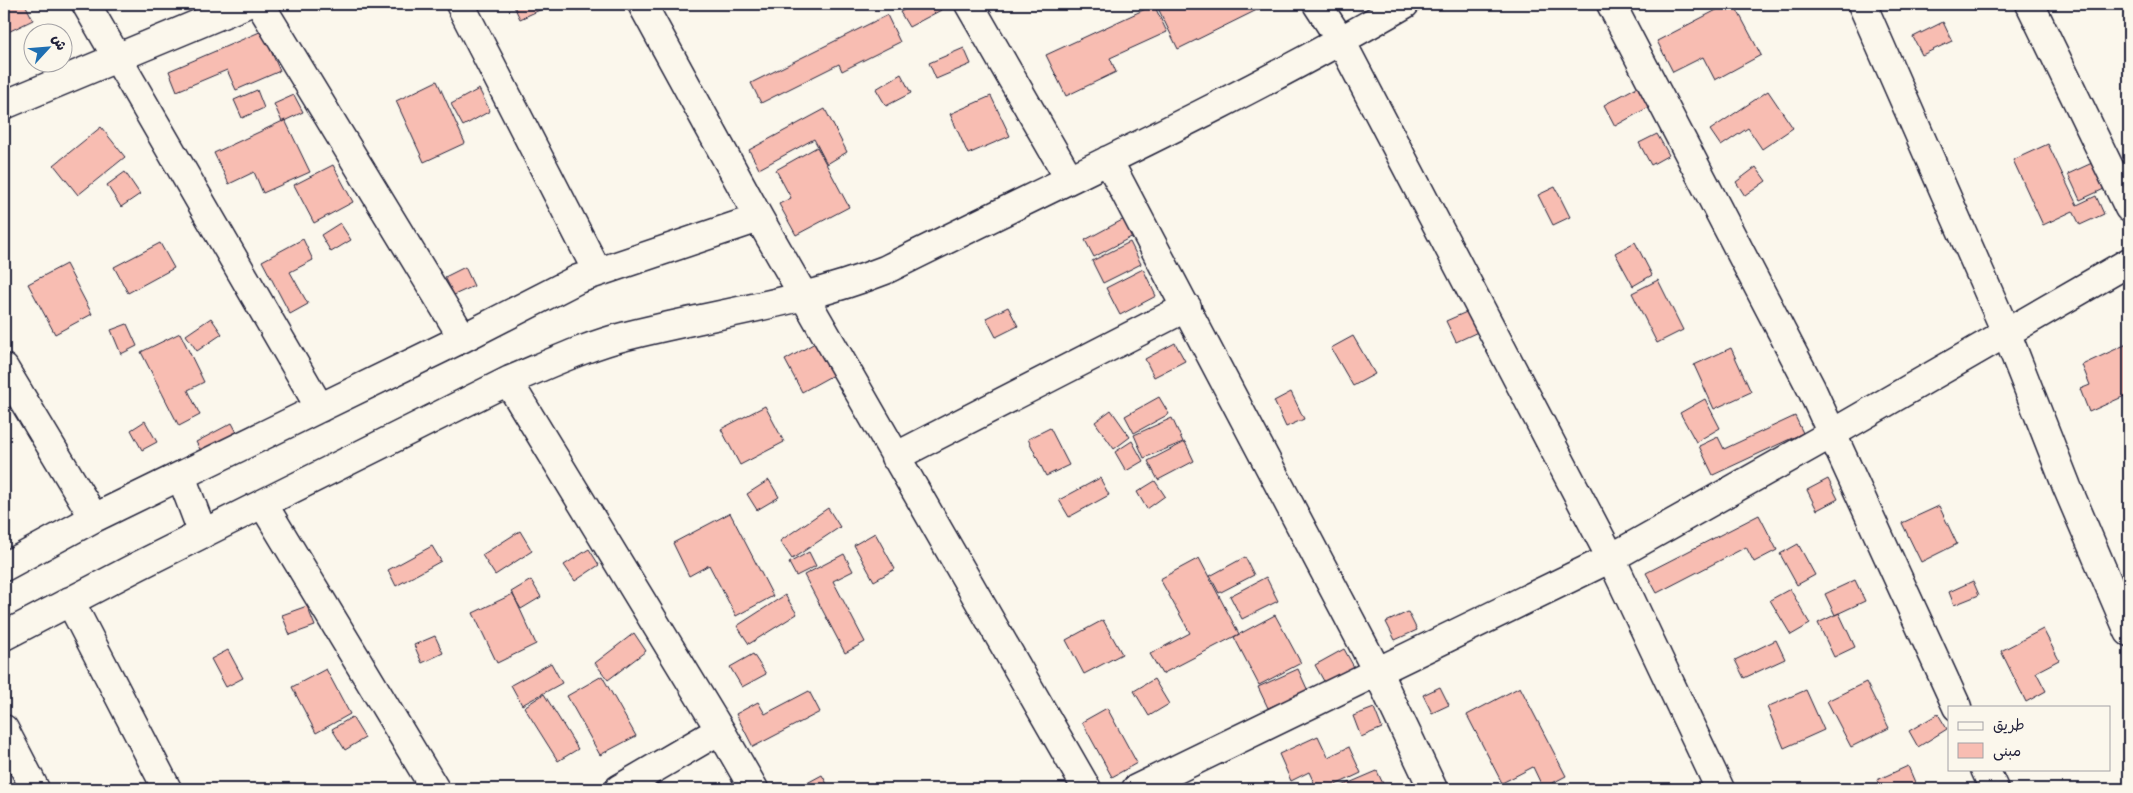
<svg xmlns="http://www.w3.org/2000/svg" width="2133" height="793" font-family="'Gochi Hand','Playpen Sans Arabic',sans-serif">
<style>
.building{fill:#f8bdb2;stroke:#22223b}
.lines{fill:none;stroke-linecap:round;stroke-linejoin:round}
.minor-casing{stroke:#22223b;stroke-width:31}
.minor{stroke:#fbf7ec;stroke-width:28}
</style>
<rect width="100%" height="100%" fill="#fbf7ec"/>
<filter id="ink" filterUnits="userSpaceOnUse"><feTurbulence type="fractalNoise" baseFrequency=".02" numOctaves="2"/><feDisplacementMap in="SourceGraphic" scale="10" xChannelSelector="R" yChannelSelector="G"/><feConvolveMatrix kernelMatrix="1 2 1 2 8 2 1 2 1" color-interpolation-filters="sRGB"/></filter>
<g filter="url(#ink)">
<path class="building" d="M 13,4 L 25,4 L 33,20 L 4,34 L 4,8 Z
M 513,4 L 553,4 L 520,19 Z
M 915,4 L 941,4 L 943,9 L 909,27 L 900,12 Z
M 1156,4 L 1269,4 L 1178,49 Z
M 1728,4 L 1734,4 L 1761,55 L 1715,80 L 1703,57 L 1673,72 L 1657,41 Z
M 1154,5 L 1167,32 L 1110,58 L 1116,72 L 1066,96 L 1046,55 Z
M 887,15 L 900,42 L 842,71 L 839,64 L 761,103 L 751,83 Z
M 1943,22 L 1952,41 L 1922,55 L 1913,37 Z
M 262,31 L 280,71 L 236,90 L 227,70 L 177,91 L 169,71 Z
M 964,48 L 971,64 L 936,79 L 929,63 Z
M 4,72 L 13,92 L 4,96 Z
M 901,74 L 911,93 L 886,106 L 876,89 Z
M 437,81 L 465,143 L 424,162 L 396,101 Z
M 1637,87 L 1649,107 L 1615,126 L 1604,105 Z
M 479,89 L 490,111 L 463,126 L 451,104 Z
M 257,90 L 264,108 L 242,118 L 234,100 Z
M 1768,91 L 1793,128 L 1762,149 L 1748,128 L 1721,146 L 1710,130 Z
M 294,95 L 303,112 L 282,122 L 274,104 Z
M 991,96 L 1010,136 L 968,154 L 950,114 Z
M 825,109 L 847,152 L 827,164 L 814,139 L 759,169 L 749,150 Z
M 285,120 L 310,172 L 263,193 L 254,172 L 229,184 L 214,153 Z
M 101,127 L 125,157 L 78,195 L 54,165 Z
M 1657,134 L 1669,155 L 1651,165 L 1639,143 Z
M 2048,144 L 2077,205 L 2096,196 L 2104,214 L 2080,225 L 2073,211 L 2043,225 L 2013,160 Z
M 817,147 L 849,207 L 796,235 L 779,204 L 791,198 L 776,170 Z
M 2092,163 L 2104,189 L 2080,200 L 2068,174 Z
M 333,165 L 353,202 L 314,223 L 294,185 Z
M 1756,167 L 1766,181 L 1745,196 L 1736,182 Z
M 125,172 L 140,194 L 121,207 L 107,185 Z
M 1555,187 L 1570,217 L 1553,225 L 1538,195 Z
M 1126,218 L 1135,235 L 1094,257 L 1085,240 Z
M 340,223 L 351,240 L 331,252 L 321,235 Z
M 303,239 L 313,260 L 290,272 L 308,304 L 290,314 L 262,261 Z
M 1130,242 L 1141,264 L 1103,283 L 1092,261 Z
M 1635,242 L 1652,275 L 1633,286 L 1615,253 Z
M 160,243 L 174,268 L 128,293 L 114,267 Z
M 66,264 L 92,314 L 55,334 L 28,284 Z
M 465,267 L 474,286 L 454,295 L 445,277 Z
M 1143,269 L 1156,296 L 1120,315 L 1106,288 Z
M 1658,280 L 1683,330 L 1657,343 L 1632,293 Z
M 1008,307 L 1018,326 L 996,337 L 986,318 Z
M 1471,310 L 1480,331 L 1456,342 L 1446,321 Z
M 211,318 L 222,334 L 197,351 L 186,335 Z
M 127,324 L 137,346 L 121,354 L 111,330 Z
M 180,333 L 204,382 L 188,390 L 200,415 L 179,426 L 141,352 Z
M 1353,336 L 1375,374 L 1353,386 L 1331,348 Z
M 815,343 L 833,375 L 802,392 L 785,360 Z
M 1175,343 L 1185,361 L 1154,377 L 1145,359 Z
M 2129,343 L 2129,394 L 2089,412 L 2080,389 L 2090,385 L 2082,365 Z
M 1731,348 L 1751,392 L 1714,409 L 1694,365 Z
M 1291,392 L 1304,419 L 1286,427 L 1274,401 Z
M 1159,397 L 1169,414 L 1134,433 L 1125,416 Z
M 1705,399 L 1720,428 L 1696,442 L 1680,413 Z
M 765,406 L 784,442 L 740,465 L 721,429 Z
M 1111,410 L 1130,437 L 1114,449 L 1095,422 Z
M 1795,416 L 1803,433 L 1713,475 L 1699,446 L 1718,437 L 1724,449 Z
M 1172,418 L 1183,442 L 1144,458 L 1134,435 Z
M 145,421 L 157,442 L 142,450 L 131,430 Z
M 232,423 L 242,442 L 206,460 L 196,442 Z
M 1050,428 L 1069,465 L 1046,476 L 1028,439 Z
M 1132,441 L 1143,461 L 1126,471 L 1115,452 Z
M 1185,442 L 1194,461 L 1158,480 L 1148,461 Z
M 1100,478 L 1109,495 L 1069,517 L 1059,500 Z
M 1828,479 L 1838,499 L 1817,510 L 1807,490 Z
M 769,480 L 779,497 L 757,510 L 747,494 Z
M 1155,481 L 1165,496 L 1147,509 L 1137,492 Z
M 1939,506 L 1957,544 L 1921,562 L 1902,523 Z
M 828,508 L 840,527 L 792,559 L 780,541 Z
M 730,513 L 773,596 L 736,616 L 709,565 L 689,576 L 673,543 Z
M 1759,515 L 1777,550 L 1754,562 L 1746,547 L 1657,593 L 1646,573 Z
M 520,531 L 532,551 L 495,575 L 482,555 Z
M 875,533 L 895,569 L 874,581 L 854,545 Z
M 1798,544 L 1815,575 L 1797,585 L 1780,554 Z
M 432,546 L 441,561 L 396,586 L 388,570 Z
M 589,549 L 599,565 L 575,581 L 564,565 Z
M 809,552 L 816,566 L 796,576 L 789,563 Z
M 844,554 L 853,571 L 833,581 L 865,642 L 845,653 L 804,575 Z
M 1245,557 L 1254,575 L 1219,593 L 1210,576 Z
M 1199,558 L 1239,634 L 1162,674 L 1150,654 L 1190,633 L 1160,579 Z
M 1266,577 L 1278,601 L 1242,619 L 1230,596 Z
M 531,580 L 541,597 L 521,609 L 511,592 Z
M 1855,580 L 1865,601 L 1835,615 L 1825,594 Z
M 1973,581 L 1979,595 L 1954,605 L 1949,592 Z
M 1790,589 L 1810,624 L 1791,635 L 1770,600 Z
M 513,594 L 536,644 L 497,663 L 473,613 Z
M 785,595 L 797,614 L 749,644 L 737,626 Z
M 307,606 L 315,626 L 290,635 L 282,615 Z
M 1408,612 L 1417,630 L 1395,640 L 1386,622 Z
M 1839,613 L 1855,647 L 1834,657 L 1818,623 Z
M 1275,615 L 1301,663 L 1259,685 L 1234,637 Z
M 1103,620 L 1122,654 L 1084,674 L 1066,640 Z
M 2043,629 L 2059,660 L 2036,672 L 2046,691 L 2026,702 L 2001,651 Z
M 634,633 L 646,651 L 608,680 L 595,663 Z
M 435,636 L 443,653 L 422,663 L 414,645 Z
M 1776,640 L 1785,659 L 1744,678 L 1735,660 Z
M 1344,649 L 1354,667 L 1325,683 L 1315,665 Z
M 228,650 L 243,678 L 226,687 L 211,659 Z
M 753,654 L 766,674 L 742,687 L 730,667 Z
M 551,663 L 562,683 L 522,705 L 511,685 Z
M 326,669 L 350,714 L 316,733 L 292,687 Z
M 1298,669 L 1308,691 L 1268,708 L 1258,687 Z
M 602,676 L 636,736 L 600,755 L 567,696 Z
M 1154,679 L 1169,704 L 1149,716 L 1134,691 Z
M 1866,682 L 1889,728 L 1851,747 L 1827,701 Z
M 1440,687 L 1449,705 L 1432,713 L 1423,695 Z
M 1520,687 L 1566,776 L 1543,788 L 1533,767 L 1502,783 L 1467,715 Z
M 1806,690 L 1824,730 L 1784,748 L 1767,707 Z
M 809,691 L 820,712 L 753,747 L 736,714 L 758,702 L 765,714 Z
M 544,694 L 578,749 L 558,761 L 524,707 Z
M 1107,708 L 1137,763 L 1112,777 L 1082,722 Z
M 1374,708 L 1382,728 L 1361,737 L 1353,716 Z
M 1938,714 L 1947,729 L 1918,747 L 1909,731 Z
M 352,717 L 365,738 L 345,750 L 332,729 Z
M 1318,736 L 1328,757 L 1349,747 L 1361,773 L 1327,789 L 1317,789 L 1309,772 L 1291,781 L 1279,754 Z
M 1908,766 L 1917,787 L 1911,789 L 1881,789 L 1877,780 Z
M 1377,771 L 1385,788 L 1335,789 Z
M 822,775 L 830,789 L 796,789 Z"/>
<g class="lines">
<defs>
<path id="minor" d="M 86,4 L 320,408
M 260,4 L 463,338
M 460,4 L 597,271
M 642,4 L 759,218 L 1087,789
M 969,4 L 1069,178
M 1317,4 L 1341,41 L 1611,558 L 1720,789
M 1611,4 L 1811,388 L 1957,707
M 1862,4 L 2006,332 L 2067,487 L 2129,632
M 2030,4 L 2129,208
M 4,105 L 246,4
M 1108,160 L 1377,671 L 1433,789
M 4,368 L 94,518
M 508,381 L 720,730 L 754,789
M 895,457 L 1187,307
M 181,476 L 203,534
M 263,504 L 435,789
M 4,567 L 94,518 L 463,338 L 578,279 L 759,218
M 70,601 L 167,789
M 4,636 L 138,566 L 508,381 C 547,365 586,346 626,336 C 712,314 802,303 885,270 C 1059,183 1237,102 1405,4
M 4,729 L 35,789
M 1985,769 L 1994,789
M 619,789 L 720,730
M 1136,789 L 1611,558 L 1833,433 L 2129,262"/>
</defs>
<use href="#minor" class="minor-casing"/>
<use href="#minor" class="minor"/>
</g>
</g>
<rect width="2133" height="793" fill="none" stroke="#fbf7ec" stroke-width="20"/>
<rect x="10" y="10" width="2113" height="773" fill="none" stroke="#22223b" stroke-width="2" filter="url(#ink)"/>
<rect x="1948" y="706" width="162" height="65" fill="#fbf7ec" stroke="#a4a2a5"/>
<rect x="1958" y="722" width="25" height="8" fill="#fbf7ec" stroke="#a4a2a5"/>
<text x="1993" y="730" font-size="15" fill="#22223b">طريق</text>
<rect x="1958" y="743" width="25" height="15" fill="#f8bdb2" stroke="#a4a2a5"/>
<text x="1993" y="756" font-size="15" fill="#22223b">مبنى</text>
<g transform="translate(48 48) rotate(64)"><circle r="24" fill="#fbf7ec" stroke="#a4a2a5"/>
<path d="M0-4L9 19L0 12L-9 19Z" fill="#1f6fb2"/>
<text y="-8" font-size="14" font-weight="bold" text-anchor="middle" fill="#22223b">ش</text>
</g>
</svg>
